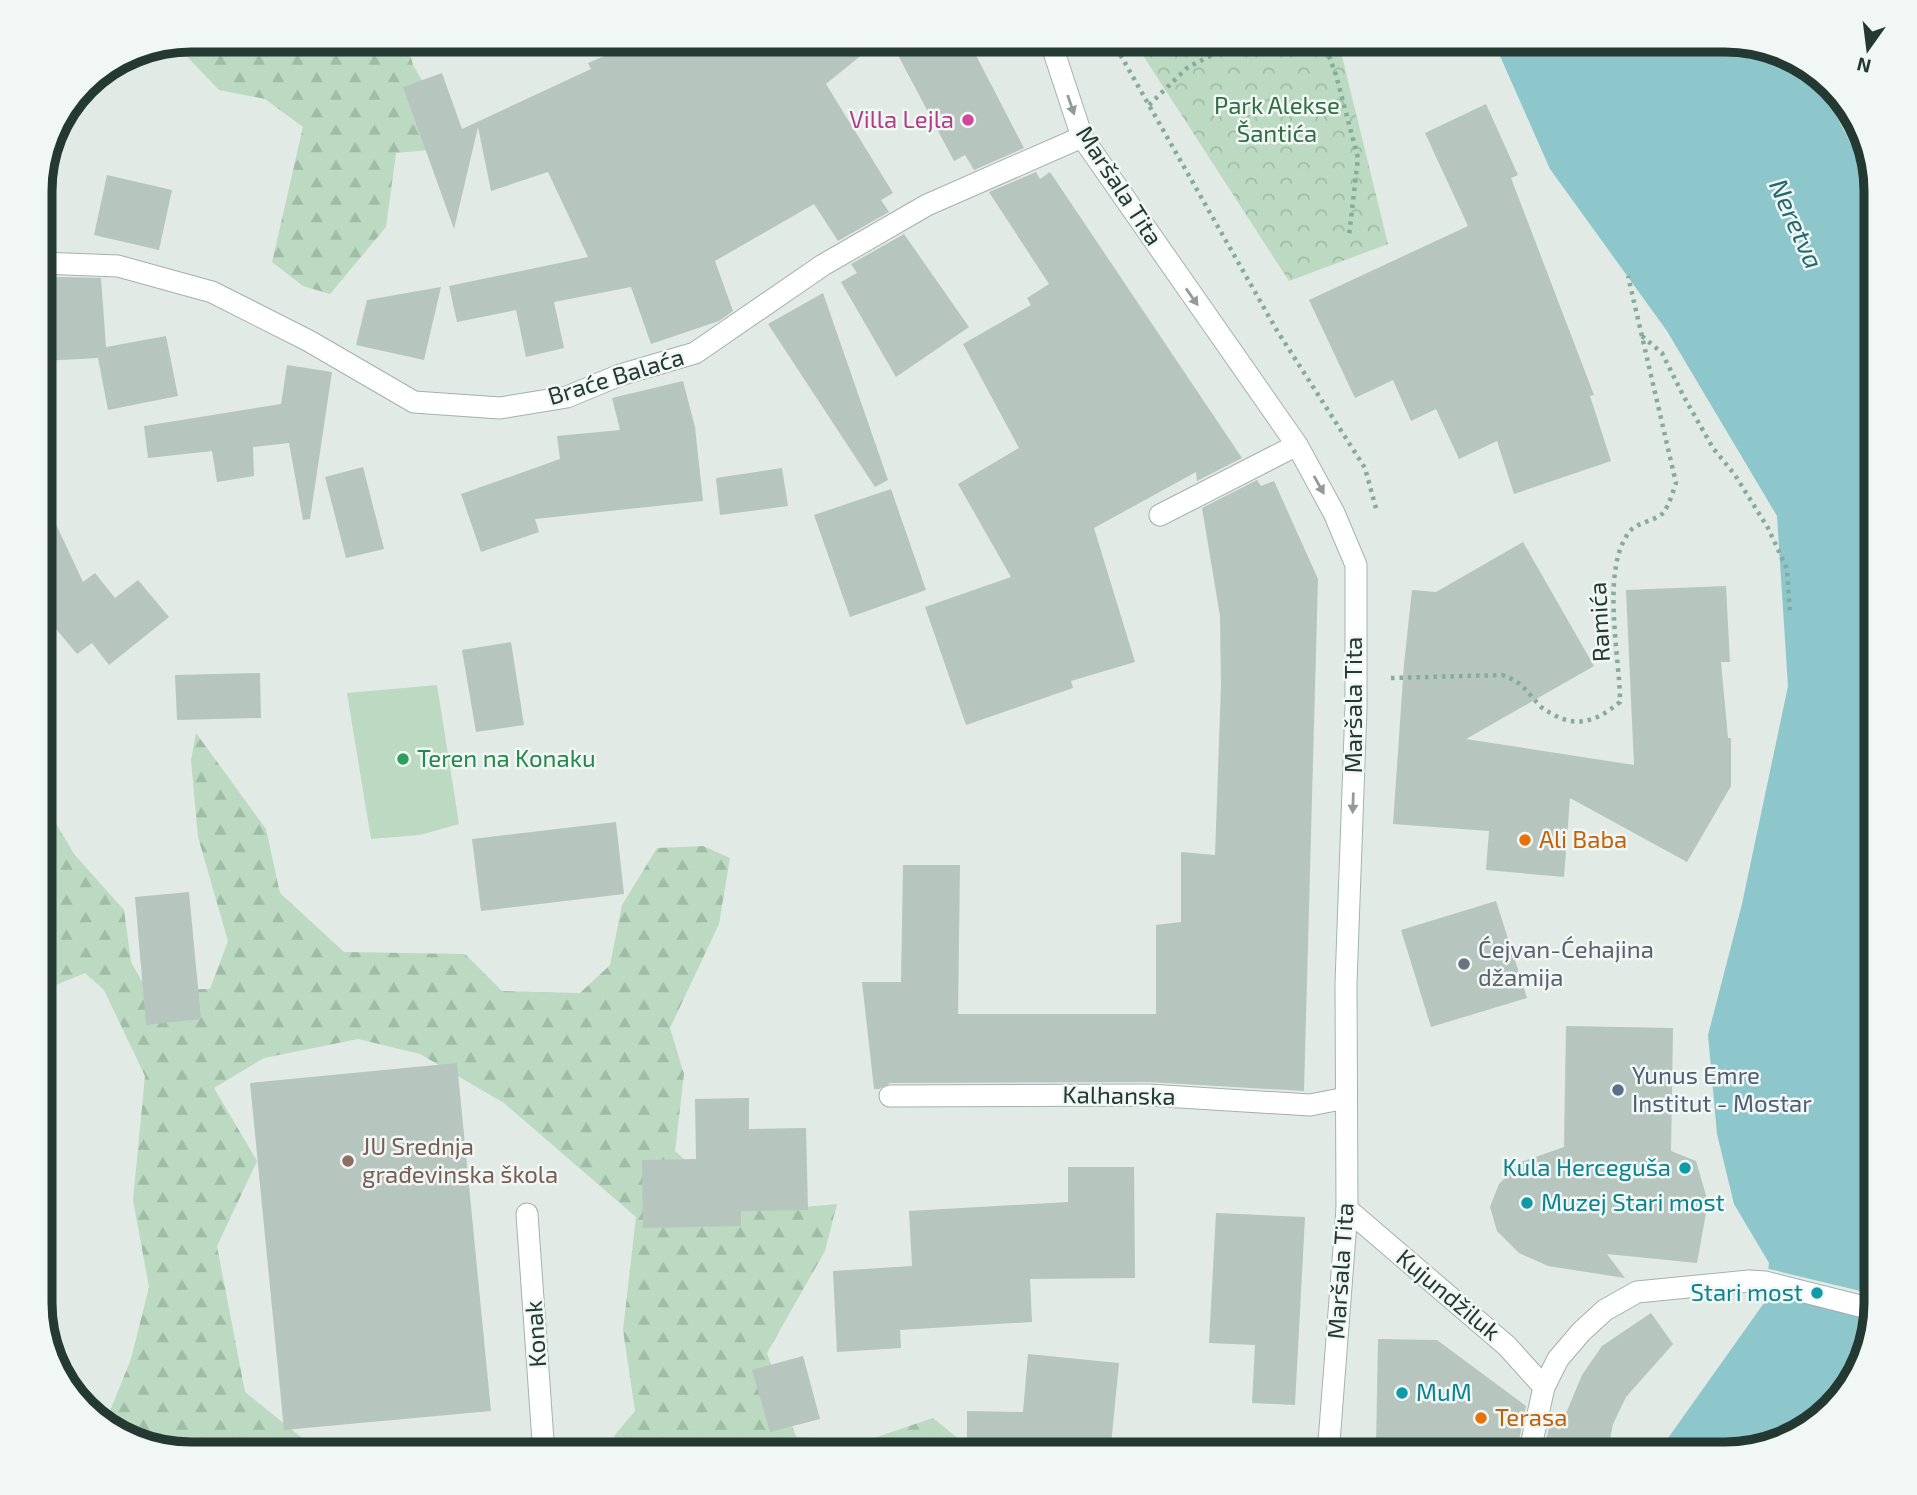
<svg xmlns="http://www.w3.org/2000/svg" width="1917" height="1495" font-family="'Exo 2',sans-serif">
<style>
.grass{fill:#bbdac1}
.forest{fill:url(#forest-firs)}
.park{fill:url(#park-crowns)}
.water{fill:#8dc6cb}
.pier{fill:#e1eae5}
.building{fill:#b6c5be}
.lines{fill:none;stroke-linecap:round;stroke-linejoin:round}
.lane-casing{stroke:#a4b1ac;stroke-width:23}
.street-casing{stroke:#a4b1ac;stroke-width:23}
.secondary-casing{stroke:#a1b5ac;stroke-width:23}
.path{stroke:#84ab9c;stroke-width:4.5;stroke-dasharray:3.5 5;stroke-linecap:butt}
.lane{stroke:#fff;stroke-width:21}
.street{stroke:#fff;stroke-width:21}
.secondary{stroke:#fff;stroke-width:21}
.oneway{fill:#919c98}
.hotel-dot{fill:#d1479c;stroke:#f1f7f4;stroke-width:2.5}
.leisure-dot{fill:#2e9e5b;stroke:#f1f7f4;stroke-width:2.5}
.food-dot{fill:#e8710a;stroke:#f1f7f4;stroke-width:2.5}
.worship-dot{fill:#6b7280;stroke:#f1f7f4;stroke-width:2.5}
.service-dot{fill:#5c6f8a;stroke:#f1f7f4;stroke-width:2.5}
.education-dot{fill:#8d6e63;stroke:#f1f7f4;stroke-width:2.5}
.culture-dot{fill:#0f9aa8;stroke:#f1f7f4;stroke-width:2.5}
.labels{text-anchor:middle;stroke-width:5;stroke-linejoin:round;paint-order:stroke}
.park-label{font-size:24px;fill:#316c43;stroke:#f1f7f4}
.hotel-label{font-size:24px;fill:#b23c85;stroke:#f1f7f4;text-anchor:end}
.street-label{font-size:24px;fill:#233932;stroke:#f1f7f4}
.leisure-label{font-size:24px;fill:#27864d;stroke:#f1f7f4;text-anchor:start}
.food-label{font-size:24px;fill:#c56008;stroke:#f1f7f4;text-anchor:start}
.worship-label{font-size:24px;fill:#5b616d;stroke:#f1f7f4;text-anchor:start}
.service-label{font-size:24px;fill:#4e5e75;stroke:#f1f7f4;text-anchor:start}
.education-label{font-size:24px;fill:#785e54;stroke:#f1f7f4;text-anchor:start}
.culture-label{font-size:24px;fill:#0d838f;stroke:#f1f7f4;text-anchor:end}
.water-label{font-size:26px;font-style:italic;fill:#226870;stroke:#f1f7f4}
.rim{fill:none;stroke:#233932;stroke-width:9}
</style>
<defs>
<pattern id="forest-firs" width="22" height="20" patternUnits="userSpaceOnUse" patternTransform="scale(1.75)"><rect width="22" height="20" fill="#bbdac1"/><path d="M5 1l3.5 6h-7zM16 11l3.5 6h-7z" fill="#a0bca6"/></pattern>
<pattern id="park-crowns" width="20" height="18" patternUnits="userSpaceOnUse" patternTransform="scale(1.75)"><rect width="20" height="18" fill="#bbdac1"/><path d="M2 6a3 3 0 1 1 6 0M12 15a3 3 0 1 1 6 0" fill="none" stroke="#a0bca6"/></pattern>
</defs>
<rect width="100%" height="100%" fill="#e1eae5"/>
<path class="grass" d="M 437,685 L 459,824 L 420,835 L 371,839 L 347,693 Z"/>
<path class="forest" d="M 192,40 L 406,40 L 413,65 L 441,114 L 429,150 L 396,153 L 386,227 L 330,294 L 303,286 L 272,262 L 303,127 L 265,99 L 219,90 L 175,44 Z
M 1822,76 L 1861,125 L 1877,196 L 1840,123 Z
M 196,733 L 266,829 L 280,893 L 344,952 L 465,954 L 502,991 L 580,993 L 610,965 L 622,905 L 657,848 L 703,846 L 730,858 L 719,924 L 670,1028 L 684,1074 L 675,1151 L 698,1172 L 793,1208 L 837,1204 L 825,1251 L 767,1353 L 796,1437 L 865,1441 L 933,1418 L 966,1445 L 954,1455 L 626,1455 L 614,1436 L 635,1411 L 623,1330 L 636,1217 L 504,1103 L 420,1054 L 358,1039 L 264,1058 L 214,1088 L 257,1161 L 217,1246 L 245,1392 L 312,1446 L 395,1448 L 394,1455 L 191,1455 L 134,1443 L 109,1428 L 106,1421 L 131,1359 L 149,1287 L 133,1200 L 145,1076 L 104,990 L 85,973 L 41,991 L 41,798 L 74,854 L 124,910 L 131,962 L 147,990 L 210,989 L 228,941 L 198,837 L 191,760 Z"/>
<path class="park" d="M 1133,40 L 1338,40 L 1388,244 L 1289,281 Z"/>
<path class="water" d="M 1493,40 L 1726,40 L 1783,52 L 1822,76 L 1840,123 L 1877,196 L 1877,1304 L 1869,1352 L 1839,1403 L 1792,1439 L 1725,1455 L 1656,1455 L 1764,1303 L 1769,1263 L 1734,1204 L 1717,1134 L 1708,1035 L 1742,904 L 1788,686 L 1777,516 L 1667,331 L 1550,169 Z"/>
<path class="pier" d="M 1765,1268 L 1877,1295 L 1874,1320 L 1762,1293 Z"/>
<path class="building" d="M 609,40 L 880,40 L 826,84 L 893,193 L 881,200 L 889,212 L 838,241 L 814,204 L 715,261 L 733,311 L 719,321 L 651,344 L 631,287 L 554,302 L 564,348 L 526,357 L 516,310 L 457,322 L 449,286 L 588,257 L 548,172 L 491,191 L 478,127 L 454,229 L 403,87 L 442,73 L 462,129 L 591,69 L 588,63 L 614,52 Z
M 890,40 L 968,40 L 1024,148 L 974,170 L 965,155 L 954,161 Z
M 1486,104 L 1518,175 L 1511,178 L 1594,395 L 1590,396 L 1611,461 L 1514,494 L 1497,441 L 1459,459 L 1436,409 L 1411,421 L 1393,380 L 1355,398 L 1309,300 L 1468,226 L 1425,133 Z
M 1036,172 L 1040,179 L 1050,172 L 1242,458 L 1197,481 L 1196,472 L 1094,528 L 1135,662 L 1071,681 L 1073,688 L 966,725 L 925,607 L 1011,577 L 958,484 L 1019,448 L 963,344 L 1031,305 L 1027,298 L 1049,284 L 989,192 Z
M 107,175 L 172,190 L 159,250 L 94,235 Z
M 904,234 L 969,327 L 896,377 L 841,282 L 857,273 L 851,264 Z
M 61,277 L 101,278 L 106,347 L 166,336 L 178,396 L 108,410 L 98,358 L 41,361 L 41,278 Z
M 441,287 L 424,360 L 356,345 L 367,300 Z
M 823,293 L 888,480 L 875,487 L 768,324 Z
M 287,365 L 332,372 L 310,519 L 303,520 L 289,443 L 253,447 L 254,476 L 217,482 L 212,451 L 148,458 L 144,426 L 281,404 Z
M 683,381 L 695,427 L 703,501 L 535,519 L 539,532 L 481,552 L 461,494 L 560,459 L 557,436 L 620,430 L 612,398 Z
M 363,467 L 384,549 L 346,558 L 325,477 Z
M 782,468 L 788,506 L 720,515 L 716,478 Z
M 1257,480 L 1261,486 L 1274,481 L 1318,579 L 1304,1091 L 1148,1082 L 890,1083 L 879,1089 L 874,1089 L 862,982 L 901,982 L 903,865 L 960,865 L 958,1014 L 1156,1014 L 1156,925 L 1181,922 L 1181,852 L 1215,855 L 1221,685 L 1220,616 L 1202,508 Z
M 891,489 L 926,590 L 850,617 L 814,515 Z
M 41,492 L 83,582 L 95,573 L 115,598 L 138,580 L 169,617 L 109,665 L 92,643 L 77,654 L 41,611 Z
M 1523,542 L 1594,666 L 1466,739 L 1634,765 L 1626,590 L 1726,586 L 1730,662 L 1721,662 L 1728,738 L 1731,738 L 1731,786 L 1687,862 L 1570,798 L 1564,877 L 1486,870 L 1489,831 L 1393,824 L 1404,664 L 1412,590 L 1436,592 Z
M 511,642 L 524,725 L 476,732 L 462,650 Z
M 260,673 L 261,718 L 177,720 L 175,675 Z
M 616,822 L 624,894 L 481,911 L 472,839 Z
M 189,892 L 201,1019 L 146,1025 L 135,897 Z
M 1496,901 L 1527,998 L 1431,1027 L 1401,930 Z
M 1566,1026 L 1673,1028 L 1671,1151 L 1696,1161 L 1708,1202 L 1697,1263 L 1607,1254 L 1625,1278 L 1548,1266 L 1519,1253 L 1497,1231 L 1490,1207 L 1499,1184 L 1521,1162 L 1564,1147 Z
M 457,1063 L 491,1411 L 284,1430 L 250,1083 Z
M 749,1098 L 749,1129 L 806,1128 L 808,1210 L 741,1211 L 741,1226 L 643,1228 L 642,1160 L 696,1159 L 695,1099 Z
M 1068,1167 L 1134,1167 L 1135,1278 L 1030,1279 L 1032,1322 L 900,1330 L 901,1348 L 837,1352 L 833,1271 L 912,1266 L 909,1211 L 1068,1202 Z
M 1216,1213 L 1305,1217 L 1295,1405 L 1252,1403 L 1255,1345 L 1209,1343 Z
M 1651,1313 L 1673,1344 L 1626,1397 L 1613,1424 L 1607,1455 L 1543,1455 L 1550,1423 L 1559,1430 L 1582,1375 L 1602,1346 Z
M 1378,1339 L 1437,1340 L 1526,1406 L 1516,1455 L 1474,1455 L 1467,1447 L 1376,1446 Z
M 1028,1354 L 1119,1363 L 1110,1455 L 967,1455 L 967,1411 L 1023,1412 Z
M 803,1356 L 820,1419 L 770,1432 L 752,1370 Z"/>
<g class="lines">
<defs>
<path id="lane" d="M 527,1214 L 544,1455"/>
<path id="street" d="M 41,263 L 118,266 L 212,292 L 309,341 L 414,402 L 500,408 L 567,397 L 620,375 L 695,353 L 823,265 L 927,205 L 1082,137
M 1160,515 L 1297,445
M 890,1096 L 1148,1095 L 1310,1105 L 1346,1098
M 1347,1209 L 1507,1346 L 1544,1387
M 1529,1455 L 1544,1387 L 1558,1359 L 1581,1332 L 1605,1310 L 1637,1292 L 1749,1281 L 1765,1282 L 1876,1310"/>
<path id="secondary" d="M 1050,40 L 1082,137 L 1297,445 L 1334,513 L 1356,565 L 1356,707 L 1346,983 L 1347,1209 L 1328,1455"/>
</defs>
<use href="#lane" class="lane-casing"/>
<use href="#street" class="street-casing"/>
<use href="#secondary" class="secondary-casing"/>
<path class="path" d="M 1112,40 L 1276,329 L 1365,468 L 1377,512
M 1323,40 L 1336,75 L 1358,158 L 1349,236
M 1149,105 L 1188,67 L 1243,40
M 1642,336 L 1662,353 L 1684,397 L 1713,448 L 1735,475 L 1768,528 L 1787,569 L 1790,614
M 1391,678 L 1502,675 C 1524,683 1525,690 1540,706 C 1544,710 1549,712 1554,715 C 1580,729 1599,719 1620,702 C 1620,656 1600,568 1630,531 C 1638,522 1655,521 1663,513 C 1669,506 1673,491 1676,483 L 1628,276"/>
<use href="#lane" class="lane"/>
<use href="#street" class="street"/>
<use href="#secondary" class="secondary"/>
</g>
<defs><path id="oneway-solid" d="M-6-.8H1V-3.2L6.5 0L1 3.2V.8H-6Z" transform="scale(1.75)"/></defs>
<g class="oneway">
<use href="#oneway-solid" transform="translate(1071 105) rotate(71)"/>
<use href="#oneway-solid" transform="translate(1192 297) rotate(55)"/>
<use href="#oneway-solid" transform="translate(1319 485) rotate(61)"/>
<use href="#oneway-solid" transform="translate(1353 803) rotate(92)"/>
</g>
<circle class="hotel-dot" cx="968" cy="120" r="7"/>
<circle class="leisure-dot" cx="403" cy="759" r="7"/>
<g class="food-dot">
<circle cx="1525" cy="840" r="7"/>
<circle cx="1481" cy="1418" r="7"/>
</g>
<circle class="worship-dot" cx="1464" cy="964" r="7"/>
<circle class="service-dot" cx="1618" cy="1090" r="7"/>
<circle class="education-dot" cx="348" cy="1161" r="7"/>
<g class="culture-dot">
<circle cx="1685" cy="1168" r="7"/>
<circle cx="1527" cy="1203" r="7"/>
<circle cx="1817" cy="1293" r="7"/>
<circle cx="1402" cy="1393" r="7"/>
</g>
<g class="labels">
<g class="park-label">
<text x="1277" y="114">Park Alekse<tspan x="1277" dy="28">Šantića</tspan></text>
</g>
<g class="hotel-label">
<text x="954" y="128">Villa Lejla</text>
</g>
<g class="street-label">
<text transform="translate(1119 186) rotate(57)" y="8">Maršala Tita</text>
<text transform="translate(616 377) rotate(-17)" y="8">Braće Balaća</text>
<text transform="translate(1600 622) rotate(-93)" y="8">Ramića</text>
<text transform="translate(1354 705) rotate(-90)" y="8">Maršala Tita</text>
<text transform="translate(1119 1096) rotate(1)" y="8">Kalhanska</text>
<text transform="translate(1341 1271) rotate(-86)" y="8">Maršala Tita</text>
<text transform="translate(1448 1295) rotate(40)" y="8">Kujundžiluk</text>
<text transform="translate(536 1334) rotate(-94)" y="8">Konak</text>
</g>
<g class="leisure-label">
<text x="417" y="767">Teren na Konaku</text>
</g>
<g class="food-label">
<text x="1539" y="848">Ali Baba</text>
<text x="1495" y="1426">Terasa</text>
</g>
<g class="worship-label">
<text x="1478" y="958">Ćejvan-Ćehajina<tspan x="1478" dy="28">džamija</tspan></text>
</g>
<g class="service-label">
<text x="1632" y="1084">Yunus Emre<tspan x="1632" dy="28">Institut - Mostar</tspan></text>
</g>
<g class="education-label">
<text x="362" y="1155">JU Srednja<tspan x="362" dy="28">građevinska škola</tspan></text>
</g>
<g class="culture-label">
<text x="1671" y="1176">Kula Herceguša</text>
<text x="1541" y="1211" text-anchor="start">Muzej Stari most</text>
<text x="1803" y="1301">Stari most</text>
<text x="1416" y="1401" text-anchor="start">MuM</text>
</g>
<g class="water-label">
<text transform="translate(1796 224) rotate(66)" y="9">Neretva</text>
</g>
</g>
<path d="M0 0H1917V1495H0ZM191 52H1725A139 139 0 0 1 1864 191V1303A139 139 0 0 1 1725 1442H191A139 139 0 0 1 52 1303V191A139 139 0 0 1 191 52Z" fill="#f1f7f4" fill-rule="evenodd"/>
<path class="rim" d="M191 52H1725A139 139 0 0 1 1864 191V1303A139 139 0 0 1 1725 1442H191A139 139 0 0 1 52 1303V191A139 139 0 0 1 191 52Z"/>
<g transform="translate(1868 49) rotate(194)" stroke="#f1f7f4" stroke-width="5" paint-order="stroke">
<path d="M0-5L12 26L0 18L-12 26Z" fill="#233932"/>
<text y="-10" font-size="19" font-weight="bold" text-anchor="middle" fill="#233932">N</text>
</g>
</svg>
